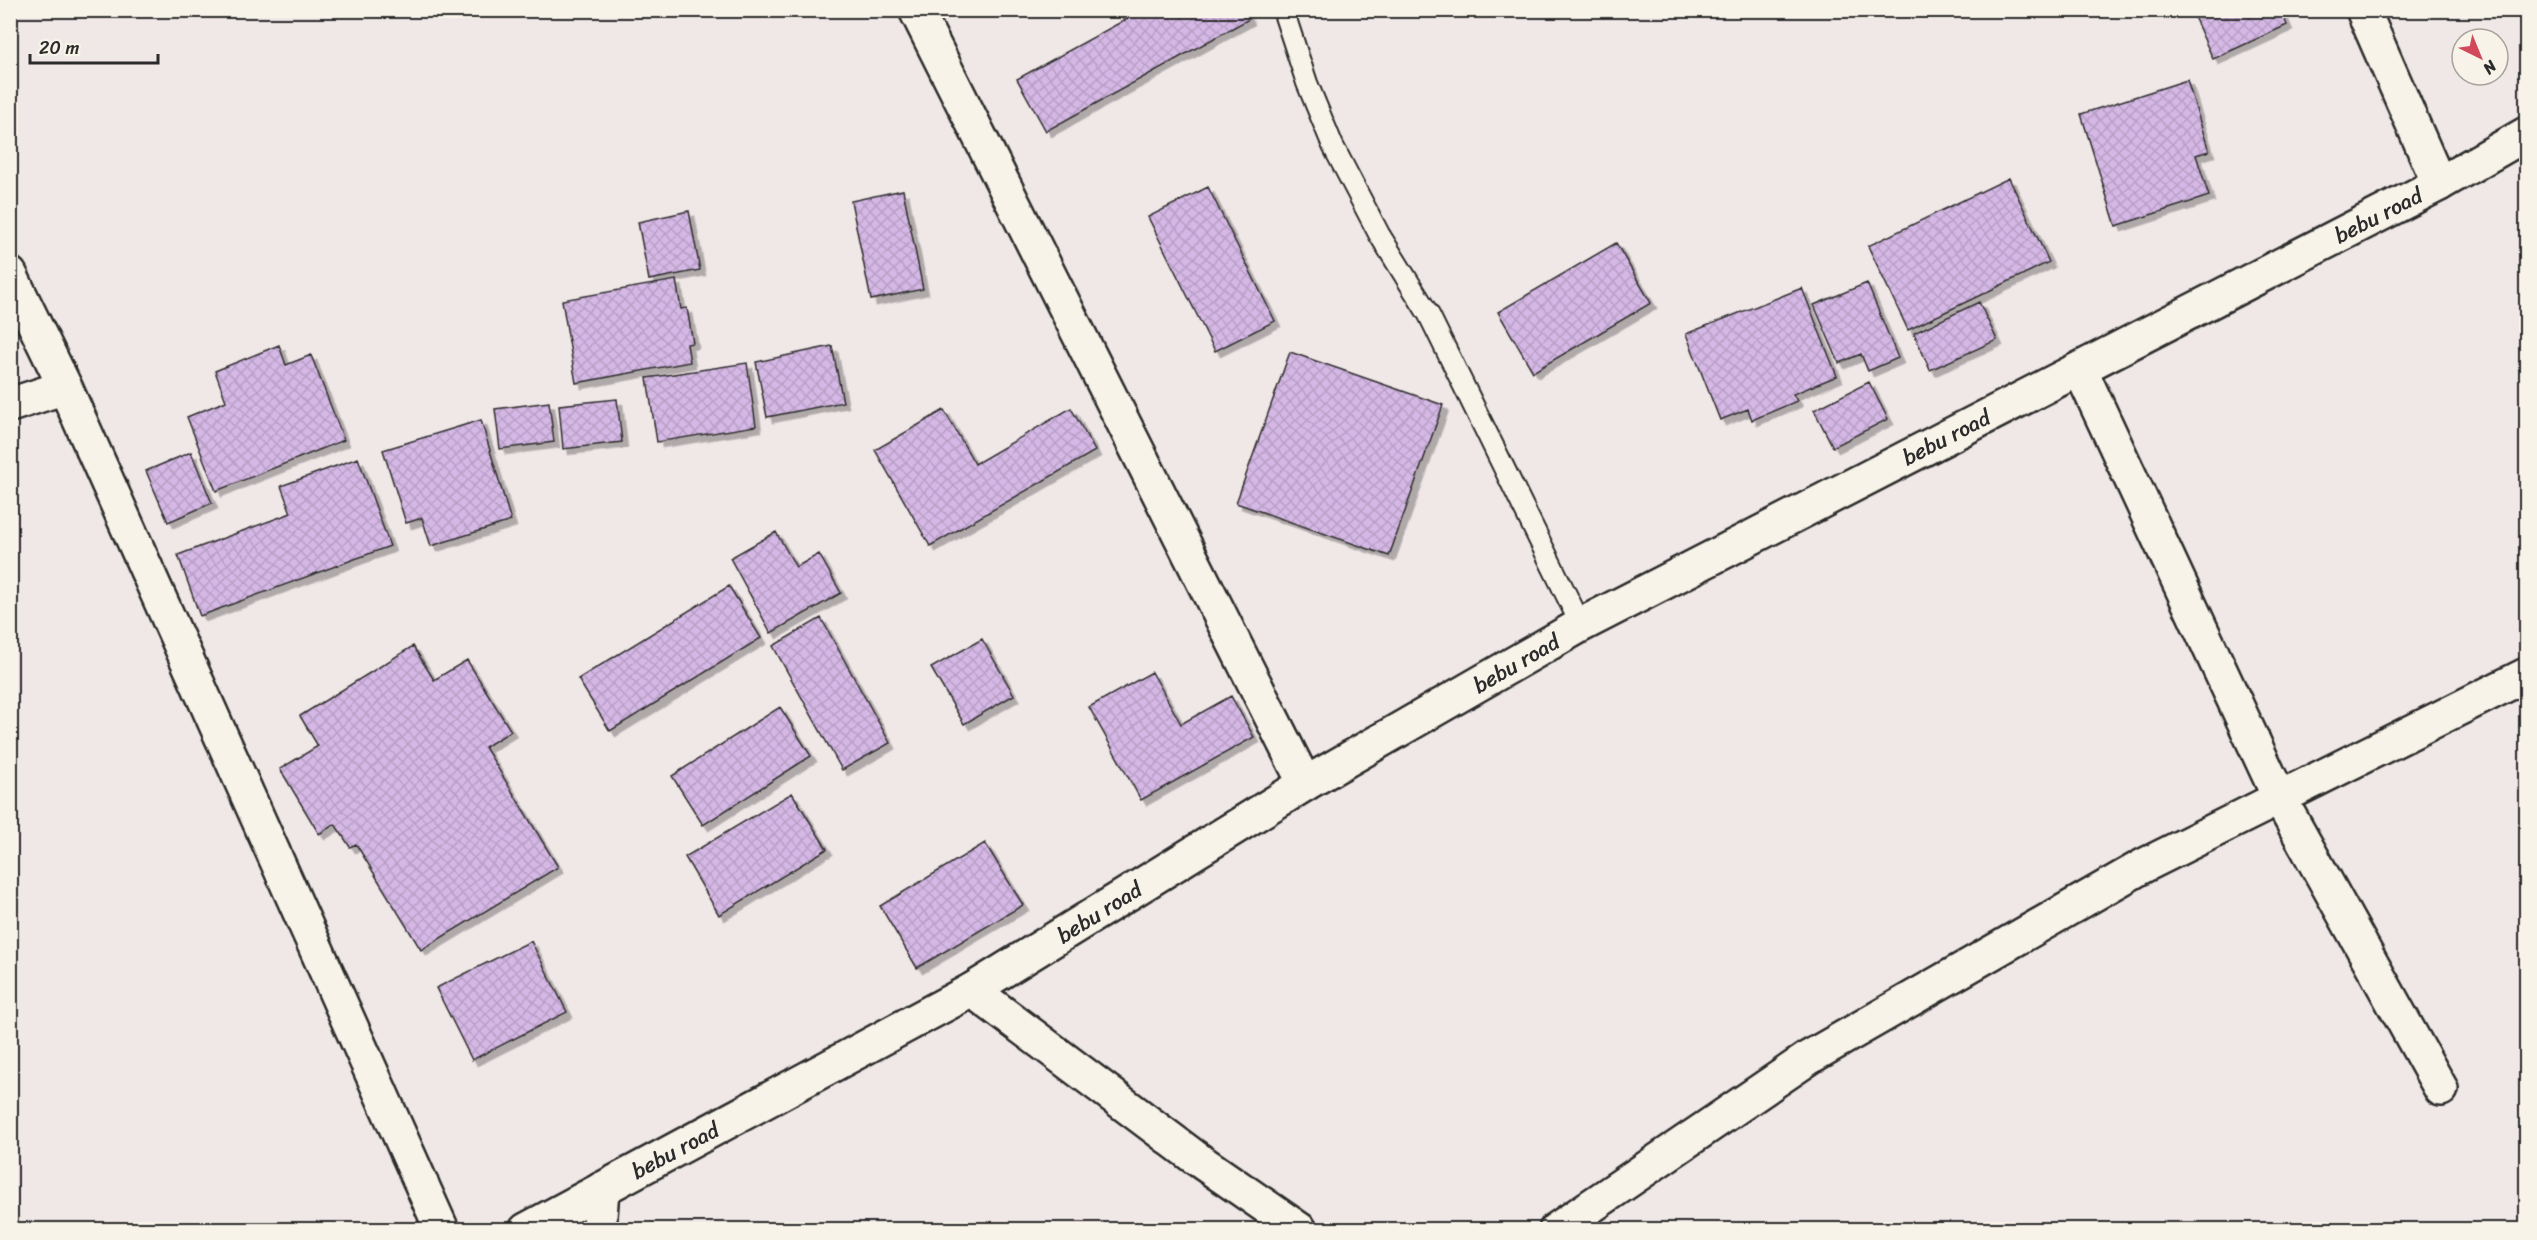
<svg xmlns="http://www.w3.org/2000/svg" width="2537" height="1240" font-family="Sriracha,sans-serif">
<style>
.building{fill:url(#building-cross-hatch);stroke:#2b2b2b;stroke-width:1.5;filter:url(#shadow)}
.lines{fill:none;stroke-linecap:round;stroke-linejoin:round}
.lane-casing{stroke:#2b2b2b;stroke-width:24}
.street-casing{stroke:#2b2b2b;stroke-width:38}
.secondary-casing{stroke:#2b2b2b;stroke-width:38}
.lane{stroke:#f7f3e8;stroke-width:20}
.street{stroke:#f7f3e8;stroke-width:33}
.secondary{stroke:#f7f3e8;stroke-width:33}
.labels{text-anchor:middle;stroke-width:5;stroke-linejoin:round;paint-order:stroke}
.street-label{font-size:22px;fill:#2b2b2b;stroke:#f7f3e8}
</style>
<defs>
<pattern id="building-cross-hatch" width="8" height="8" patternUnits="userSpaceOnUse" patternTransform="scale(1.5)"><rect width="8" height="8" fill="#d5b8e5"/><path d="M0 0l8 8M0 8l8-8" fill="none" stroke="#b79ec5"/></pattern>
<filter id="shadow"><feDropShadow dx="5.5" dy="5.5" stdDeviation="0" flood-color="#0004"/></filter>
</defs>
<rect width="100%" height="100%" fill="#f0e7e7"/>
<filter id="ink" filterUnits="userSpaceOnUse"><feTurbulence type="fractalNoise" baseFrequency=".0167" numOctaves="2"/><feDisplacementMap in="SourceGraphic" scale="12" xChannelSelector="R" yChannelSelector="G"/><feConvolveMatrix kernelMatrix="1 2 1 2 8 2 1 2 1" color-interpolation-filters="sRGB"/></filter>
<g filter="url(#ink)">
<path class="building" d="M 1143,10 L 1244,10 L 1249,19 L 1046,131 L 1017,79 Z
M 2191,10 L 2281,10 L 2287,25 L 2213,59 Z
M 2187,80 L 2209,151 L 2196,155 L 2209,196 L 2116,226 L 2081,114 Z
M 2009,178 L 2049,262 L 1908,330 L 1868,246 Z
M 1208,187 L 1275,321 L 1215,351 L 1148,217 Z
M 903,190 L 923,289 L 871,300 L 851,201 Z
M 689,211 L 700,270 L 649,280 L 638,222 Z
M 1616,243 L 1651,303 L 1533,372 L 1498,312 Z
M 676,280 L 681,309 L 687,308 L 693,343 L 687,344 L 690,362 L 576,383 L 562,300 Z
M 1867,283 L 1898,358 L 1868,371 L 1861,354 L 1839,363 L 1814,305 Z
M 1802,288 L 1837,376 L 1793,394 L 1797,401 L 1752,420 L 1748,409 L 1720,420 L 1686,334 Z
M 1979,302 L 1997,340 L 1930,370 L 1914,333 Z
M 279,345 L 286,365 L 311,355 L 344,440 L 216,491 L 187,417 L 226,401 L 215,371 Z
M 832,346 L 843,402 L 767,417 L 756,362 Z
M 1290,352 L 1443,405 L 1389,556 L 1236,503 Z
M 747,363 L 756,426 L 657,442 L 647,378 Z
M 1869,382 L 1888,419 L 1833,447 L 1814,410 Z
M 617,399 L 622,442 L 563,449 L 559,405 Z
M 549,402 L 554,442 L 500,449 L 495,409 Z
M 1071,408 L 1095,451 L 930,546 L 875,450 L 944,410 L 975,464 Z
M 481,420 L 511,521 L 431,546 L 422,518 L 406,523 L 383,450 Z
M 191,452 L 212,503 L 168,522 L 146,471 Z
M 358,458 L 390,546 L 200,616 L 178,555 L 291,513 L 281,486 Z
M 776,532 L 796,567 L 819,554 L 841,593 L 771,633 L 730,558 Z
M 729,586 L 761,638 L 610,731 L 578,679 Z
M 821,618 L 890,743 L 842,770 L 773,646 Z
M 982,639 L 1014,695 L 964,724 L 931,668 Z
M 413,646 L 434,680 L 467,660 L 511,731 L 485,747 L 558,867 L 421,950 L 356,844 L 350,847 L 335,824 L 319,834 L 280,769 L 318,746 L 300,716 Z
M 1152,672 L 1181,724 L 1231,696 L 1254,737 L 1141,800 L 1089,707 Z
M 780,707 L 811,756 L 703,825 L 672,776 Z
M 792,793 L 827,849 L 719,915 L 685,857 Z
M 985,843 L 1023,905 L 917,968 L 880,906 Z
M 531,941 L 567,1012 L 472,1060 L 436,988 Z"/>
<g class="lines">
<defs>
<path id="lane" d="M 1283,10 L 1307,83 L 1333,146 L 1379,234 L 1429,315 L 1581,625"/>
<path id="street" d="M 916,10 L 1305,784
M 2363,10 L 2439,184
M 10,274 L 65,387 L 442,1230
M 2080,369 L 2280,799 L 2441,1089
M 10,405 L 65,387
M 972,990 L 1193,1156 L 1300,1230
M 599,1230 L 602,1189
M 1556,1230 L 1810,1057 L 2143,866 L 2526,675"/>
<path id="secondary" d="M 526,1230 L 972,990 L 1305,784 L 1581,625 L 2439,184 L 2526,134"/>
</defs>
<use href="#lane" class="lane-casing"/>
<use href="#street" class="street-casing"/>
<use href="#secondary" class="secondary-casing"/>
<use href="#lane" class="lane"/>
<use href="#street" class="street"/>
<use href="#secondary" class="secondary"/>
</g>
</g>
<g class="labels">
<g class="street-label">
<text transform="translate(2378 215) rotate(-27)" y="8">bebu road</text>
<text transform="translate(1946 437) rotate(-27)" y="8">bebu road</text>
<text transform="translate(1516 663) rotate(-30)" y="8">bebu road</text>
<text transform="translate(1099 912) rotate(-32)" y="8">bebu road</text>
<text transform="translate(675 1150) rotate(-28)" y="8">bebu road</text>
</g>
</g>
<rect width="2537" height="1240" fill="none" stroke="#f7f3e8" stroke-width="36"/>
<rect x="18" y="18" width="2501" height="1204" fill="none" stroke="#2b2b2b" stroke-width="2" filter="url(#ink)"/>
<g transform="translate(2480 57) rotate(137)"><circle r="28" fill="#f7f3e8" stroke="#a5a39c" stroke-width="1.5"/>
<path d="M0-4.5L10 22L0 15L-10 22Z" fill="#d1495b"/>
<text y="-9" font-size="16" font-weight="bold" text-anchor="middle" fill="#2b2b2b">N</text>
</g>
<path d="M30 54v9h128v-9" fill="none" stroke="#2b2b2b" stroke-width="3"/>
<text x="39" y="54" font-size="18" fill="#2b2b2b" stroke="#f7f3e8" stroke-width="4.5" paint-order="stroke">20 m</text>
</svg>
